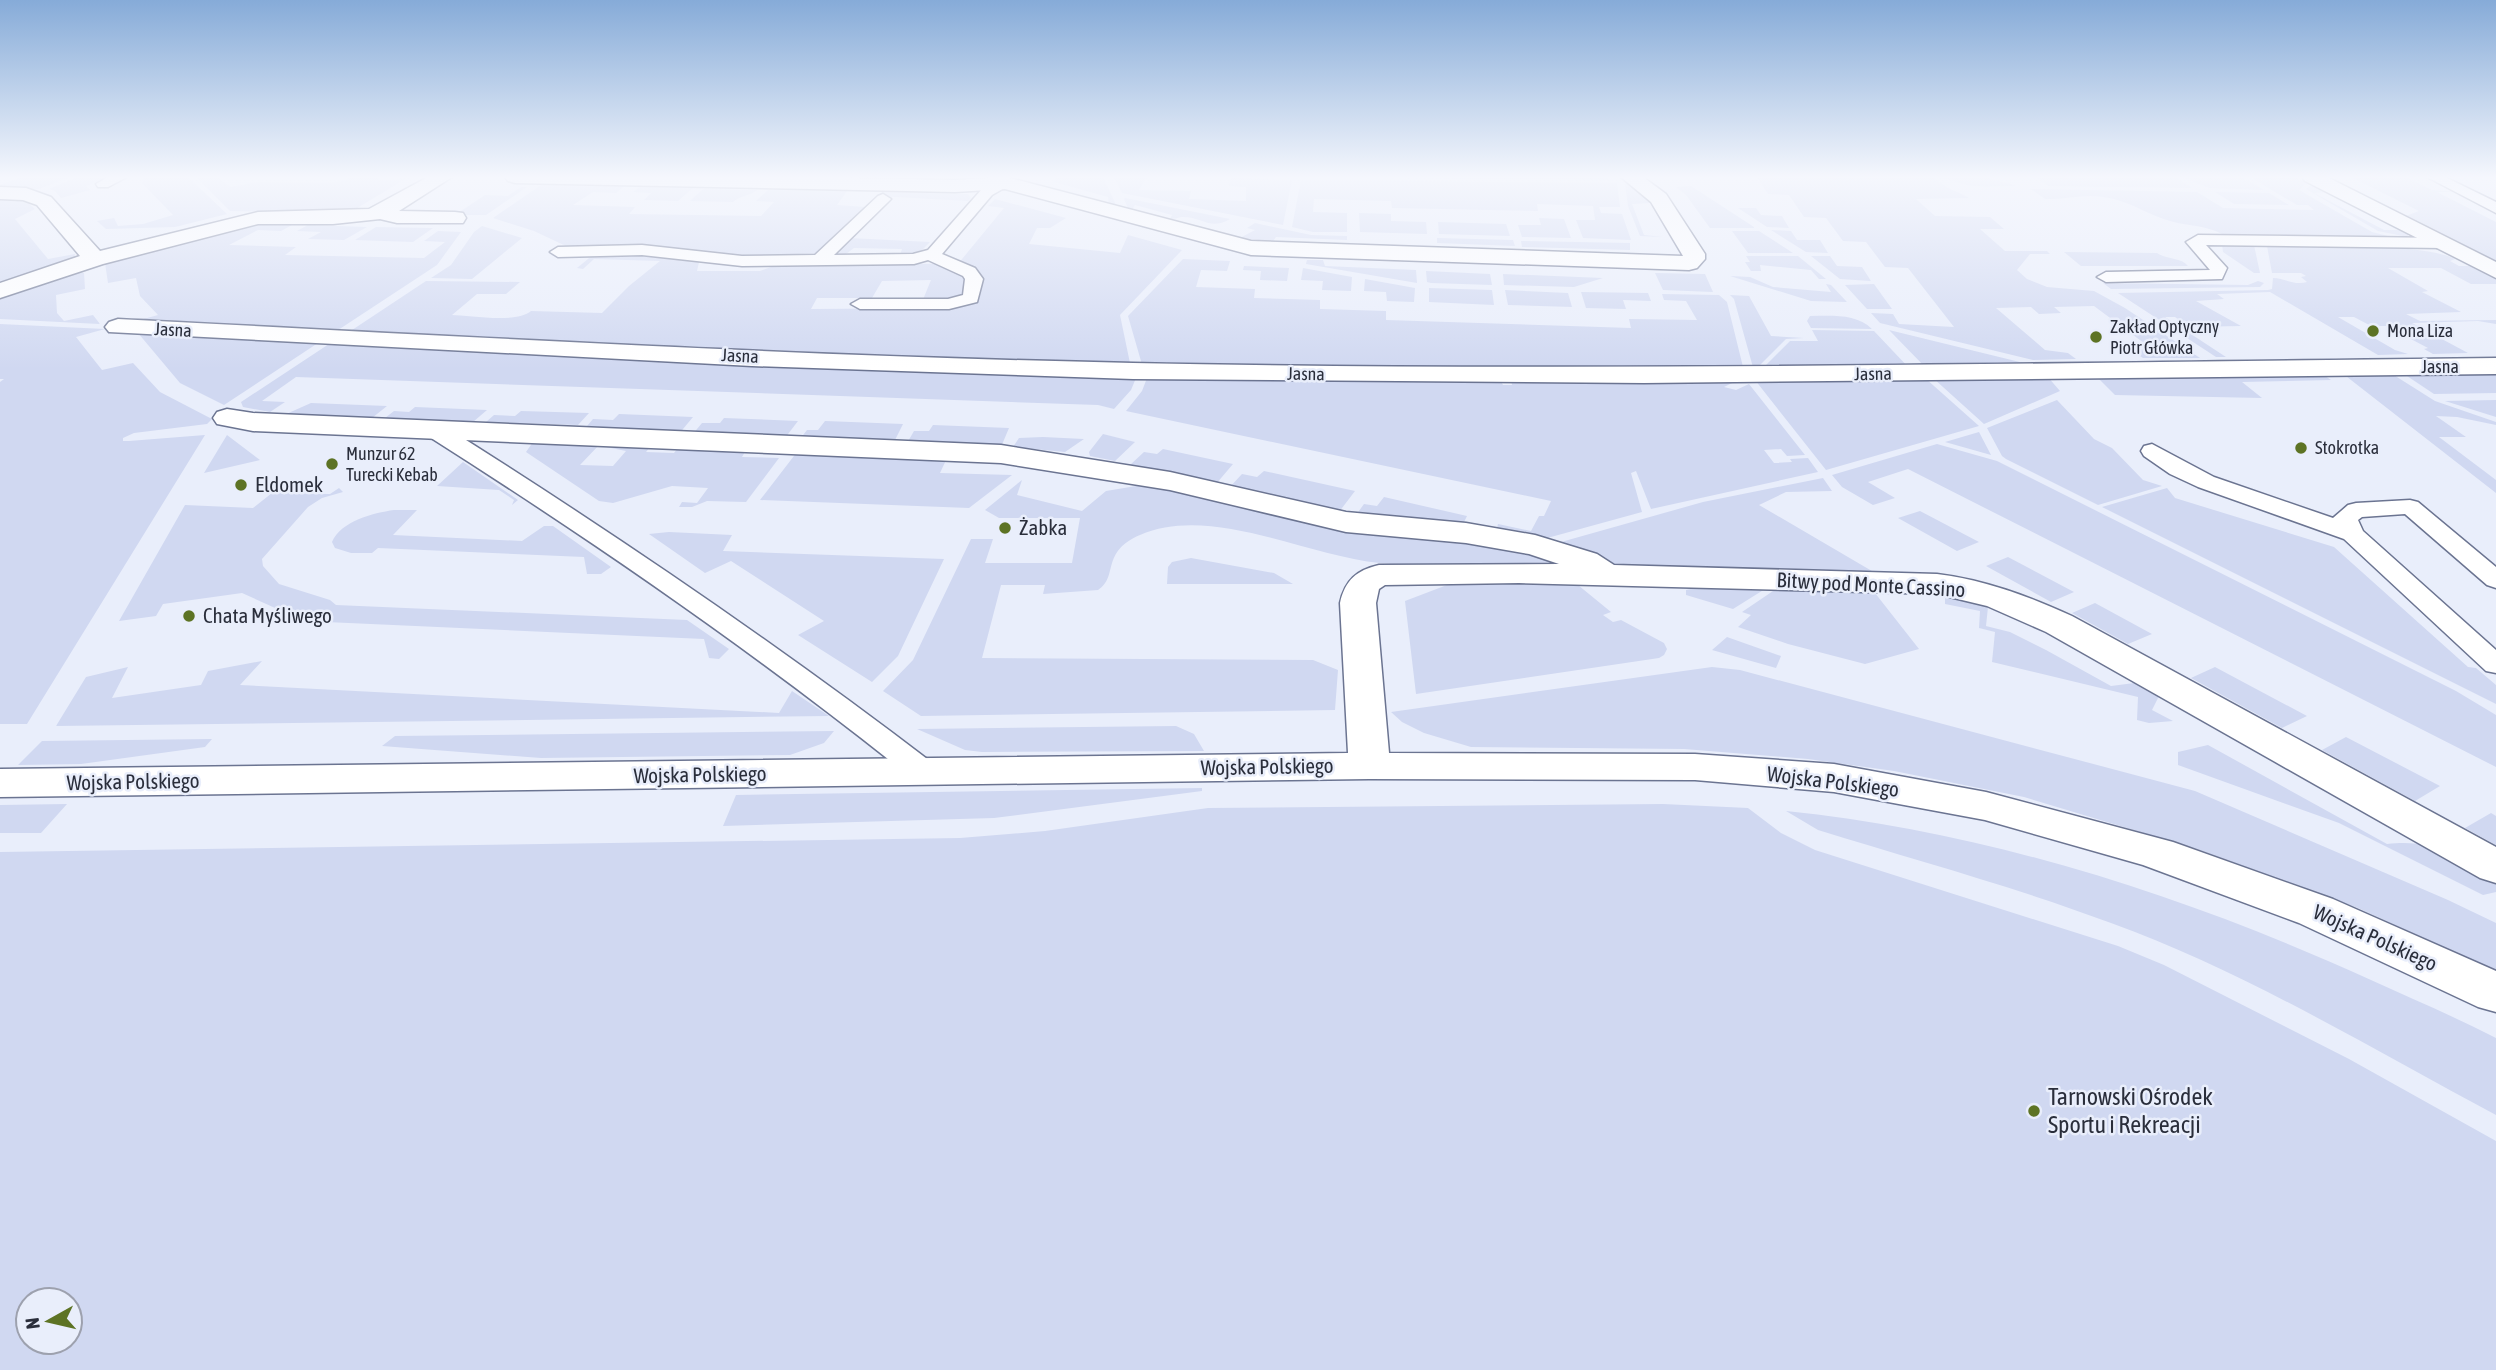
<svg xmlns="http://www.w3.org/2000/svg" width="2496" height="1370" font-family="'Asap Condensed',sans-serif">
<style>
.green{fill:#d0d8f1;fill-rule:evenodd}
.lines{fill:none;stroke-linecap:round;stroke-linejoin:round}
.lane-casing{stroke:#6b7491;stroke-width:3}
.street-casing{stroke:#6b7491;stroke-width:3}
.lane{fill:#fff;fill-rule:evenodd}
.street{fill:#fff;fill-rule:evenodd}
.poi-dot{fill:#5d7324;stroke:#e9eefb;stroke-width:2.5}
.labels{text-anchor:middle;stroke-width:5;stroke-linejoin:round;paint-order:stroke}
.far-poi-label{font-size:18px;fill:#2a2e3b;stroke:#e9eefb;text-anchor:start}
.far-street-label{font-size:18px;fill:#2a2e3b;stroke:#e9eefb}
.poi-label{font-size:21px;fill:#2a2e3b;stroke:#e9eefb;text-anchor:start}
.street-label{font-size:21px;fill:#2a2e3b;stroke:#e9eefb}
.near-poi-label{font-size:24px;fill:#2a2e3b;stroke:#e9eefb;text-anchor:start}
</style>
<rect width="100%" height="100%" fill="#e9eefb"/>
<path class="green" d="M 22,177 L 69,177 L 39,189 L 0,189 L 0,185 Z
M 78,177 L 108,177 L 86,186 L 90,190 L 61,198 L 55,191 L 49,189 Z
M 144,177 L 188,177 L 227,214 L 175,227 L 106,229 L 97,221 L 114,218 L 118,226 L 143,224 L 173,215 L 142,183 Z
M 196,177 L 217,177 L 231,187 L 258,182 L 325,183 L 343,181 L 351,177 L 380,177 L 378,179 C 395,181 410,177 427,177 L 407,178 L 349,213 L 230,211 Z
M 1056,177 L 1103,177 L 1118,209 L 1109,207 L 1108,197 L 1054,182 Z
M 1114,177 L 1147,177 L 1139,190 L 1191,191 L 1189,199 L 1246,201 L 1246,187 L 1229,186 L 1231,178 L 1292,180 L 1283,225 L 1122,193 Z
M 1300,177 L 1592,177 L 1614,180 Z
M 1757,177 L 1985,177 L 2017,186 C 2003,186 1987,187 1972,186 C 1959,184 1949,178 1935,178 C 1944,188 1957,191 1969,198 L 1916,199 L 1935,216 L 1990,217 L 2004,229 L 1980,229 L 2005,251 L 2047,251 L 2050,254 L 2030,254 L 2017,270 L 2027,279 L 2047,287 L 2094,291 L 2125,308 L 2200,358 L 2143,358 L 2131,350 L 2152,349 L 2094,306 L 2054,307 L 2061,313 L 2039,314 L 2031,307 L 1996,308 L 2045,350 L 2068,353 L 2076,359 L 2033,360 L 1880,323 L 1871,313 L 1893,314 L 1899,324 L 1954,327 L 1908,268 L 1885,267 L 1866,242 L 1843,241 L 1826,218 L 1804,217 L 1789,195 L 1768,194 Z
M 2036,177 L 2175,177 L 2192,188 L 2048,186 Z
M 2242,177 L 2264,190 L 2209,188 L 2185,178 Z
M 2250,177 L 2294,177 L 2306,183 L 2299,190 L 2372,232 L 2396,238 L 2222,234 C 2205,225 2188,226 2170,221 C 2149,215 2134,204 2114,199 C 2087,192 2074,199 2045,199 L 2031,189 L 2197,192 L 2223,208 L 2314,210 L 2308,205 L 2297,205 Z
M 2351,177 L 2405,177 L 2432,190 L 2457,192 L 2437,192 L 2496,222 L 2496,262 L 2406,216 L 2419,211 Z
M 1301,180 L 1617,183 L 1620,207 L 1599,207 L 1601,213 L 1622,214 L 1631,240 L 1583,238 L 1576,220 L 1595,220 L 1593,206 L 1537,204 L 1538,211 L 1392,208 L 1391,201 L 1314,199 L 1313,212 L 1347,213 L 1347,232 L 1313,232 L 1292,227 Z
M 1627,183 L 1651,203 L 1632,204 L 1644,235 L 1663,237 L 1640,236 L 1628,206 L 1625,184 Z
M 541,185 L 624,186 L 616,193 L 593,192 L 573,205 L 635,207 L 629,214 L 761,216 L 774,202 L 756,201 L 768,190 L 847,191 L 837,205 L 866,207 L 813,257 L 736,255 L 650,246 L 568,247 L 534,231 L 493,218 Z
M 1691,186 L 1754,227 L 1754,228 L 1710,228 L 1686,195 L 1676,187 Z
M 2310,186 L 2317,186 L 2329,192 L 2314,193 L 2384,230 L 2403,230 L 2408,234 L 2408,237 L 2378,231 L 2306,189 Z
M 521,187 L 527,187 L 486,215 L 455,215 L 485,195 L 508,196 Z
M 640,187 L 693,188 L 678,201 L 644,200 L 651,193 L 633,192 Z
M 703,189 L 757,190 C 750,196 741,195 733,202 L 690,201 Z
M 882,192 L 968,194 L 971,198 L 968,201 L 877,196 Z
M 2215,192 L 2269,193 L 2289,205 L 2234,204 Z
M 0,197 L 24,199 L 35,209 L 15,219 L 48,259 L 75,254 L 74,260 L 0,287 Z
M 995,199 L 1066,218 L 1050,228 L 1037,228 L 1029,244 L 1120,253 L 1128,235 L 1182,250 L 1120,315 L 1131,368 L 346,334 L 426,281 L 520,282 L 506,294 L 477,294 L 452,315 C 468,315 516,324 531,311 L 602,313 L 629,286 L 660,261 L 594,259 L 583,269 L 577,268 L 594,254 L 649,253 L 700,258 L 697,271 L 760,271 L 782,263 L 958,264 L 1004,208 L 988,206 ZM 931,280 L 922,302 L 951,308 L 811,309 L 817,298 L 872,298 L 882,281 Z
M 1124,199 L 1125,198 L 1230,219 C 1209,231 1202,216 1181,217 C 1178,218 1174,219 1170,219 L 1172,215 L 1135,205 L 1130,213 Z
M 1738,208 L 1756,208 L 1761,215 L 1782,216 L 1789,228 L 1767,227 Z
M 1359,213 L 1391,214 L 1391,221 L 1426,222 L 1427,234 L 1360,232 Z
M 1539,218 L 1564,219 L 1571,238 L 1522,237 L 1518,225 L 1541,225 Z
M 1438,222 L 1506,224 L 1510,236 L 1439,234 Z
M 1255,223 L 1311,235 L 1347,236 L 1347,240 L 1276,237 L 1271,244 L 1238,239 L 1255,230 L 1247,228 Z
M 253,224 L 292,225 L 281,231 L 258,230 L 229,245 L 296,247 L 285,255 L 424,258 L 445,242 L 424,241 L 438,231 L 461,232 L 437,265 L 332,334 L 129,323 L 158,315 L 140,296 L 136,278 L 108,283 L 105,263 Z
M 308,225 L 367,227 L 344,240 L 308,239 L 321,232 L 297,231 Z
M 482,226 L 522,238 L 472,279 L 431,278 L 451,265 L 474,232 Z
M 376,227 L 430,228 L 433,228 L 413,242 L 355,240 Z
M 1771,230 L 1791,231 L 1797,240 L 1820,240 L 1828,253 L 1806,252 Z
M 1732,231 L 1759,231 L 1793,253 L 1748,253 Z
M 849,238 L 930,242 L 920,252 L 899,258 L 902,249 L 854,248 L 842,257 L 830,257 Z
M 1437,238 L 1513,240 L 1515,246 L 1437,243 Z
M 1521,241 L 1630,243 L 1630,250 L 1522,247 Z
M 2222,244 L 2254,245 L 2260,273 L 2254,273 L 2223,252 Z
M 2267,246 C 2310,247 2421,242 2455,259 L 2450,261 L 2459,266 L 2472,266 L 2496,278 L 2496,284 L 2471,284 L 2441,268 L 2388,268 L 2428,291 L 2422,292 L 2461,312 L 2406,314 L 2420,321 L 2496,320 L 2496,324 L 2478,321 L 2412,323 L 2468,353 L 2433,354 L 2424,349 L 2428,348 L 2386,326 L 2371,326 L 2354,317 L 2338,317 L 2395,350 L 2408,354 L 2378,355 L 2270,292 L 2217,294 L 2224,299 L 2196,301 L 2241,326 L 2190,327 L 2175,317 L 2165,317 L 2226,357 L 2216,357 L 2118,293 L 2268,290 L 2272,289 L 2273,278 C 2285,278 2294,286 2307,282 L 2301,277 L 2306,276 L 2301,273 L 2272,273 Z
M 2064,252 L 2157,253 C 2167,260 2181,257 2188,266 L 2081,266 Z
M 1746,256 L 1798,256 L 1826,279 L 1819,279 L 1811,270 L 1760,265 L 1761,271 L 1751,271 L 1745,262 L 1750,262 Z
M 1811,256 L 1830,256 L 1837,266 L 1862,267 L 1871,281 L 1840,279 Z
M 1183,259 L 1230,261 L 1227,271 L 1201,270 L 1196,287 L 1255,289 L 1254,298 L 1320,300 L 1320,309 L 1386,311 L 1386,320 L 1631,328 L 1629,319 L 1697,320 L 1686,301 L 1664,300 L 1662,294 L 1719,295 L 1727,302 L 1744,371 L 1143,368 L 1128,316 Z
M 1307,260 L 1323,260 L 1325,266 L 1416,270 L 1417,283 L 1306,264 Z
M 1244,266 L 1289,268 L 1287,281 L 1260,280 L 1261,271 L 1243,270 Z
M 1303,268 L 1352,277 L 1351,291 L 1322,290 L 1323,281 L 1301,280 Z
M 76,271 L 84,273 L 85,289 L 56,295 L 57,313 L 64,321 L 93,315 L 100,324 L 0,319 L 0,295 Z
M 1426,271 L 1490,274 L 1492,285 L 1431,283 L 1427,282 Z
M 1655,273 L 1705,274 L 1713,292 L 1663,290 Z
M 1503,274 L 1603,278 L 1574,287 L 1504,285 Z
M 1730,276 L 1750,277 L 1773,287 L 1831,292 L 1826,284 L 1831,285 L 1847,302 L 1811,301 Z
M 1365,279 L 1415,288 L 1414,302 L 1387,301 L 1386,292 L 1364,291 Z
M 2258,281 L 2264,283 L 2260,287 L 2111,289 L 2103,283 L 2248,285 Z
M 1874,284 L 1892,309 L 1867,309 L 1845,285 Z
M 1429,288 L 1492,290 L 1494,305 L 1429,302 Z
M 1505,290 L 1568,293 L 1572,307 L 1508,305 Z
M 1581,292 L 1648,293 L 1651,301 L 1623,300 L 1626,309 L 1586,308 Z
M 1730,295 L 1749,296 L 1771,336 L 1804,338 L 1786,339 L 1754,371 L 1734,299 Z
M 1810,316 C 1830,316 1856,313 1872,329 L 1811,328 L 1807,321 Z
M 0,324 L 105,329 L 76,337 L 102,370 L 133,363 L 160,392 L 212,419 L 207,424 L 134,433 L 123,438 L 123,441 L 129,441 L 205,435 L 27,724 L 0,724 L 0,382 L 4,379 L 0,379 Z
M 1812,330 L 1874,331 L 1910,369 L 1760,371 L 1790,341 L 1818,341 Z
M 1889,330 L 2044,368 L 1927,369 Z
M 138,333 L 321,341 L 224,405 L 180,383 Z
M 332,342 L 1136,378 L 1131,390 L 1114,409 L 1098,405 L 296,377 L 262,401 L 285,402 L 270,412 L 243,407 L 241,402 Z
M 2496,371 L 2496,393 L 2434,394 L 2401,372 Z
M 2389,372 L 2435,401 L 2496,422 L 2496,425 L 2457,417 L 2436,416 L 2466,437 L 2439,437 L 2496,480 L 2496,493 L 2342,373 Z
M 2321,373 L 2331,380 L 2242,382 L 2262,398 L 2115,395 L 2096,376 Z
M 2047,376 L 2060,391 L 1984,424 L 1933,378 Z
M 1147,378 L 1500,379 L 1503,385 L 1512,385 L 1511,380 L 1738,380 L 1724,387 L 1736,390 L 1749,384 L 1805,455 L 1787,456 L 1781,449 L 1764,450 L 1774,463 L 1792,462 L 1790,459 L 1808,458 L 1818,472 L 1651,509 L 1636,471 L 1631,473 L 1642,512 L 1540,540 L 1489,530 L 1491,527 L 1497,528 L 1498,524 L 1531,531 L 1539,516 L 1544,516 L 1551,501 L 1126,411 L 1142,391 Z
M 1925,378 L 1979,426 L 1826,470 L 1755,380 Z
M 2057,400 L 2094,439 L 2112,448 L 2143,480 L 2162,486 L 2098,505 L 2006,459 L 2002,456 L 1987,428 Z
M 2496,400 L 2496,417 L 2445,401 Z
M 311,403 L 387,406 L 372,418 L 284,415 Z
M 415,407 L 487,410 L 473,422 L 385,418 L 394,411 L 409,412 Z
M 521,411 L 589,413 L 578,425 L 486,422 L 494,415 L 515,416 Z
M 619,414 L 693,417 L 678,435 L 582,432 L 593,419 L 613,420 Z
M 724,418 L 798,421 L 785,438 L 692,435 L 702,423 L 720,423 Z
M 825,421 L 903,424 L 894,442 L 800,439 L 807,430 L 818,430 Z
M 933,425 L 1009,428 L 1001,447 L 907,443 L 914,431 L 929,431 Z
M 1979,432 L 1991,455 L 1945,442 Z
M 1103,434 L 1135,442 L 1115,461 L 1090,456 L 1089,452 Z
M 227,435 L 260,460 L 204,473 Z
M 1043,437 L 1084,439 L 1065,452 L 1013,447 L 1019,438 Z
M 533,442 L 599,445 L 580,465 L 613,466 L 626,451 L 606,447 L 608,445 L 650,447 L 646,452 L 674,453 L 678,448 L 746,450 L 742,457 L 779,458 L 746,502 L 707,501 L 692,507 L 679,507 L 682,502 L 697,503 L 708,488 L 672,486 L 613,503 L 599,501 L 526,452 Z
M 1937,444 L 1997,461 L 2456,691 L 2496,715 L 2496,767 L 1908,469 L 1868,482 L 1895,498 L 1873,505 L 1842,487 L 1832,475 Z
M 1163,449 L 1233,464 L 1216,484 L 1130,465 L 1144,452 L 1157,454 Z
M 797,452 L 947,458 L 940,473 L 1012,475 L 969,508 L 760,500 Z
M 463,462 L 518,500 L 512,505 L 514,500 L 499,490 L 437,486 Z
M 1264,471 L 1355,491 L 1339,512 L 1229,488 L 1242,474 L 1257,477 Z
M 1823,478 L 1832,491 L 1786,492 L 1759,505 L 1877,574 L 1620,569 L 1554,544 L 1703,502 Z
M 1022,480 L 1017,495 L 1082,511 L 1106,491 L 1142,485 L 1463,540 L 1582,564 C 1515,565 1446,570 1380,563 C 1306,556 1211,504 1140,535 C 1100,552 1119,577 1098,590 L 1043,594 L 1045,585 L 1001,585 L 982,658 L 1313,660 L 1338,670 L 1335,710 L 921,716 L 883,691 L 913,660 L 971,539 L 993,539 L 985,563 L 1072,563 L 1080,518 L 999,518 L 985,510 Z
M 339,488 L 343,492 L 322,498 L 308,507 L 262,559 L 263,566 L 279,584 L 330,600 L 336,605 L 687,620 L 729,649 L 719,659 L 709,658 L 704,639 L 304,621 L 242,593 L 163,604 L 156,616 L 119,621 L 185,505 L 253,508 L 272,493 L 330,494 Z
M 2167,488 L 2175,498 L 2334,547 L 2468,667 L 2476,668 L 2496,685 L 2496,704 L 2102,507 Z
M 1384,497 L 1467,516 L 1462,526 L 1356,515 L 1364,504 L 1377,506 Z
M 394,510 L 417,510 L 393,535 L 522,541 L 544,526 L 553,526 L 611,567 L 601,574 L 587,574 L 584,557 L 378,548 L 372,553 L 351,553 L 335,548 L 332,542 C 341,521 373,513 394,510 Z
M 1920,511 L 1979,542 L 1957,551 L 1898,518 Z
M 669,532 L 732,535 L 723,551 L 944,559 L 898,656 L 872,682 L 798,635 L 824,621 L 731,561 L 705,573 L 649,534 Z
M 2008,557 L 2074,592 L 2051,602 L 1986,566 Z
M 1191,558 L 1274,573 L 1293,584 L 1167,584 L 1168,567 L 1172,562 Z
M 1448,582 L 1578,585 L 1611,612 L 1603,615 L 1613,622 L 1621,620 L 1664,643 L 1667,649 L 1664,655 L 1659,658 L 1416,694 L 1405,601 L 1447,585 Z
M 1765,589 L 1733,609 L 1686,595 L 1686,590 L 1691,589 Z
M 1776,589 L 1865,590 L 1875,593 L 1919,649 L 1865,664 L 1788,644 L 1738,627 L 1751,615 L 1742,612 Z
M 1945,595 L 1988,607 L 1986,626 L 2010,632 L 2046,650 L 2111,686 L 2142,682 L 2161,692 L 2152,710 L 2173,721 L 2149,723 L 2137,720 L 2138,697 L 1992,662 L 1995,632 L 1979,628 L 1980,611 L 1945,604 Z
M 2095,603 L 2152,634 L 2128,644 L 2072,613 Z
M 1727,637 L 1781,656 L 1776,668 L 1712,650 Z
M 262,661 L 240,685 L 779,713 L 792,691 L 829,716 L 56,726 L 86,677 L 128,667 L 112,698 L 201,685 L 208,671 Z
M 1712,667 L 1740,670 L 2195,791 L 2448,900 L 2496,923 L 2496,971 L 2358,908 L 2197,849 L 2024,797 L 1894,771 L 1808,759 L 1684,749 L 1471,747 L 1424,733 L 1402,722 L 1391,712 Z
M 2215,667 L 2307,716 L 2282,728 L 2191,678 Z
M 1176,726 L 1194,734 L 1204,751 L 982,752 L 965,750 L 917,729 Z
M 834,731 L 824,743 L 790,755 L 541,758 L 382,746 L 395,736 Z
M 2346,737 L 2440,786 L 2415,801 L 2322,750 Z
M 212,739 L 205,747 L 81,764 L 18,765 L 42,741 Z
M 2208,745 L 2387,844 C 2437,839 2454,856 2496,879 L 2496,892 L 2483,895 L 2339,823 L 2178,765 L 2178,752 Z
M 1202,788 L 1202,791 L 994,818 L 723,826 L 736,795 Z
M 67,804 L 41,833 L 0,833 L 0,805 Z
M 1663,804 L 1748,808 L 1781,833 L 1815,850 L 2118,946 L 2164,965 L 2349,1059 L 2496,1141 L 2496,1370 L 0,1370 L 0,852 L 960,838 L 1045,831 L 1208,808 ZM 28,1300 L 70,1300 L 70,1342 L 28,1342 Z
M 1786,811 C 1989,832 2186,896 2371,980 C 2413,999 2455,1017 2496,1038 L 2496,1115 C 2370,1048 2246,972 2111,923 C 2015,887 1915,860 1818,830 Z
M 2491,813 L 2496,816 L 2496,845 L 2465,828 Z"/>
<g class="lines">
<defs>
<path id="lane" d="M 108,177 L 127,177 L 108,187 L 98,187 L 96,184 Z
M 2427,177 L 2445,177 L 2496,202 L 2496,213 Z
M 1006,179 L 1011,180 L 1013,183 L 992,195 L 942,254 L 975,268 L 983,279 L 977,302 L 949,309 L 860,309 L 851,304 L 860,299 L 948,299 L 963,295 L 965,279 L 963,276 L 928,260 L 914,264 L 742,266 L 642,255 L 558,257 L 550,252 L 558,247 L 642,245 L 742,256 L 815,255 L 878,196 L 883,194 L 891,199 L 888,202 L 834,255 L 913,254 L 928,250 L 982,189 Z
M 2198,235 L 2444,238 L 2452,243 L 2444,248 L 2206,245 L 2227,268 L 2222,279 L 2106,282 L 2097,277 L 2106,272 L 2210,270 L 2186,242 Z
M 436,425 L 444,426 C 612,532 777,644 935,765 L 939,772 L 935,779 L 924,782 L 913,779 C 759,655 595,542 428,436 L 425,431 L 428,426 Z
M 2152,444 L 2214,477 L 2333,518 L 2348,505 L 2356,503 L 2410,500 L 2418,502 L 2496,567 L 2496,588 L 2487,585 L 2405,514 L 2362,517 L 2358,520 L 2363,531 L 2496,650 L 2496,673 L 2486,671 L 2344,539 L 2198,487 L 2170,474 L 2144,456 L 2141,451 L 2144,446 Z"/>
<path id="street" d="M 428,177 L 452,177 L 399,211 L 455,212 L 463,213 L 466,218 L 463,223 L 397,223 L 380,219 L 333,224 L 258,224 L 103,264 L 0,298 L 0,283 L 80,256 L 37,205 L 23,200 L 0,199 L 0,187 L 26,188 L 51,197 L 100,251 L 258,212 L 369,209 Z
M 505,177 L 797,177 L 955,180 L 1006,177 L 1251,241 L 1683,256 L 1651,202 L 1621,177 L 1643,177 L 1666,194 L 1705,254 L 1705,259 L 1697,268 L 1689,270 L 1251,255 L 1005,189 L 955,192 L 515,183 L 508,181 Z
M 2302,177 L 2327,177 L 2496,262 L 2496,278 L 2305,181 Z
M 118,319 C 456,336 795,356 1133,363 C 1587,372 2042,363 2496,358 L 2496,374 L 1644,383 L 1133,379 L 752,366 L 109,332 L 105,327 L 109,322 Z
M 227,409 L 253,413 L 1001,445 L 1170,472 L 1346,512 L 1466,523 L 1535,535 L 1597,554 L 1614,565 L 1937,574 C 1985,580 2028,596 2072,616 L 2496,847 L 2496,883 L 2480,878 L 2046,632 L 1987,606 L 1937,594 L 1519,583 L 1385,585 L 1379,589 L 1376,603 L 1389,753 L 1695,754 L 1834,764 L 1986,792 L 2173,842 L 2333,899 L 2496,971 L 2496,1012 L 2478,1007 L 2299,923 L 2143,865 L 1985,820 L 1834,792 L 1695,780 L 1369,779 L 0,797 L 0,769 L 1348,753 L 1340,603 C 1345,580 1357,570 1379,565 L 1559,564 L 1529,554 L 1466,543 L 1346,532 L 1170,490 L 1001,463 L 253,431 L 217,424 L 213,418 L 217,412 Z"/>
</defs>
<use href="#lane" class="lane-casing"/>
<use href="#street" class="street-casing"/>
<use href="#lane" class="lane"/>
<use href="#street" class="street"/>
</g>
<linearGradient id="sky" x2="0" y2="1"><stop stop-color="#86abd8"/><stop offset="0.48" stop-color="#f5f7fd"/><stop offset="1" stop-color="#f5f7fd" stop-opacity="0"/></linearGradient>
<rect width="2496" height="369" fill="url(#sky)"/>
<g class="poi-dot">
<circle cx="2373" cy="331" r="7"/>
<circle cx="2096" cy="337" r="7"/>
<circle cx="2301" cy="448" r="7"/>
<circle cx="332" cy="464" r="7"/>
<circle cx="241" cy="485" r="7"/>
<circle cx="1005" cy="528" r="7"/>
<circle cx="189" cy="616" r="7"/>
<circle cx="2034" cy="1111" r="7"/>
</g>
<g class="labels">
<g class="far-poi-label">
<text x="2110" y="333">Zakład Optyczny<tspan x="2110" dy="21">Piotr Główka</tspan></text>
<text x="2387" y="337">Mona Liza</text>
<text x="2315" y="454">Stokrotka</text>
<text x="346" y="460">Munzur 62<tspan x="346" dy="21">Turecki Kebab</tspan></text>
</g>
<g class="far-street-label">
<text transform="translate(173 330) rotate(3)" y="6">Jasna</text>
<text transform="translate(740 356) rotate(3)" y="6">Jasna</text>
<text x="2440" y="373">Jasna</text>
<text transform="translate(1306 374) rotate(1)" y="6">Jasna</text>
<text transform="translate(1873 374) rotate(-1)" y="6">Jasna</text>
</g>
<g class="poi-label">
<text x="255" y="492">Eldomek</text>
<text x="1019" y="535">Żabka</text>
<text x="203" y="623">Chata Myśliwego</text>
</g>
<g class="street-label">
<text transform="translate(1871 585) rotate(3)" y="7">Bitwy pod Monte Cassino</text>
<text transform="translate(1267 767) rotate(-1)" y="7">Wojska Polskiego</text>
<text transform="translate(700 775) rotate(-1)" y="7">Wojska Polskiego</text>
<text transform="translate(133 782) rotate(-1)" y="7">Wojska Polskiego</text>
<text transform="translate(1833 782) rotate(7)" y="7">Wojska Polskiego</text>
<text transform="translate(2375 938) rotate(24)" y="7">Wojska Polskiego</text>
</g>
<g class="near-poi-label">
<text x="2048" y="1105">Tarnowski Ośrodek<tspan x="2048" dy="28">Sportu i Rekreacji</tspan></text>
</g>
</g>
<g transform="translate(49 1321) rotate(262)"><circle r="33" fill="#e9eefb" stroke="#9da1ae" stroke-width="2"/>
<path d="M0-5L12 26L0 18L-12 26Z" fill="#5d7324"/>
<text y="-10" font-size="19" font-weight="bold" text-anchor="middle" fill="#2a2e3b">N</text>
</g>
</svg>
